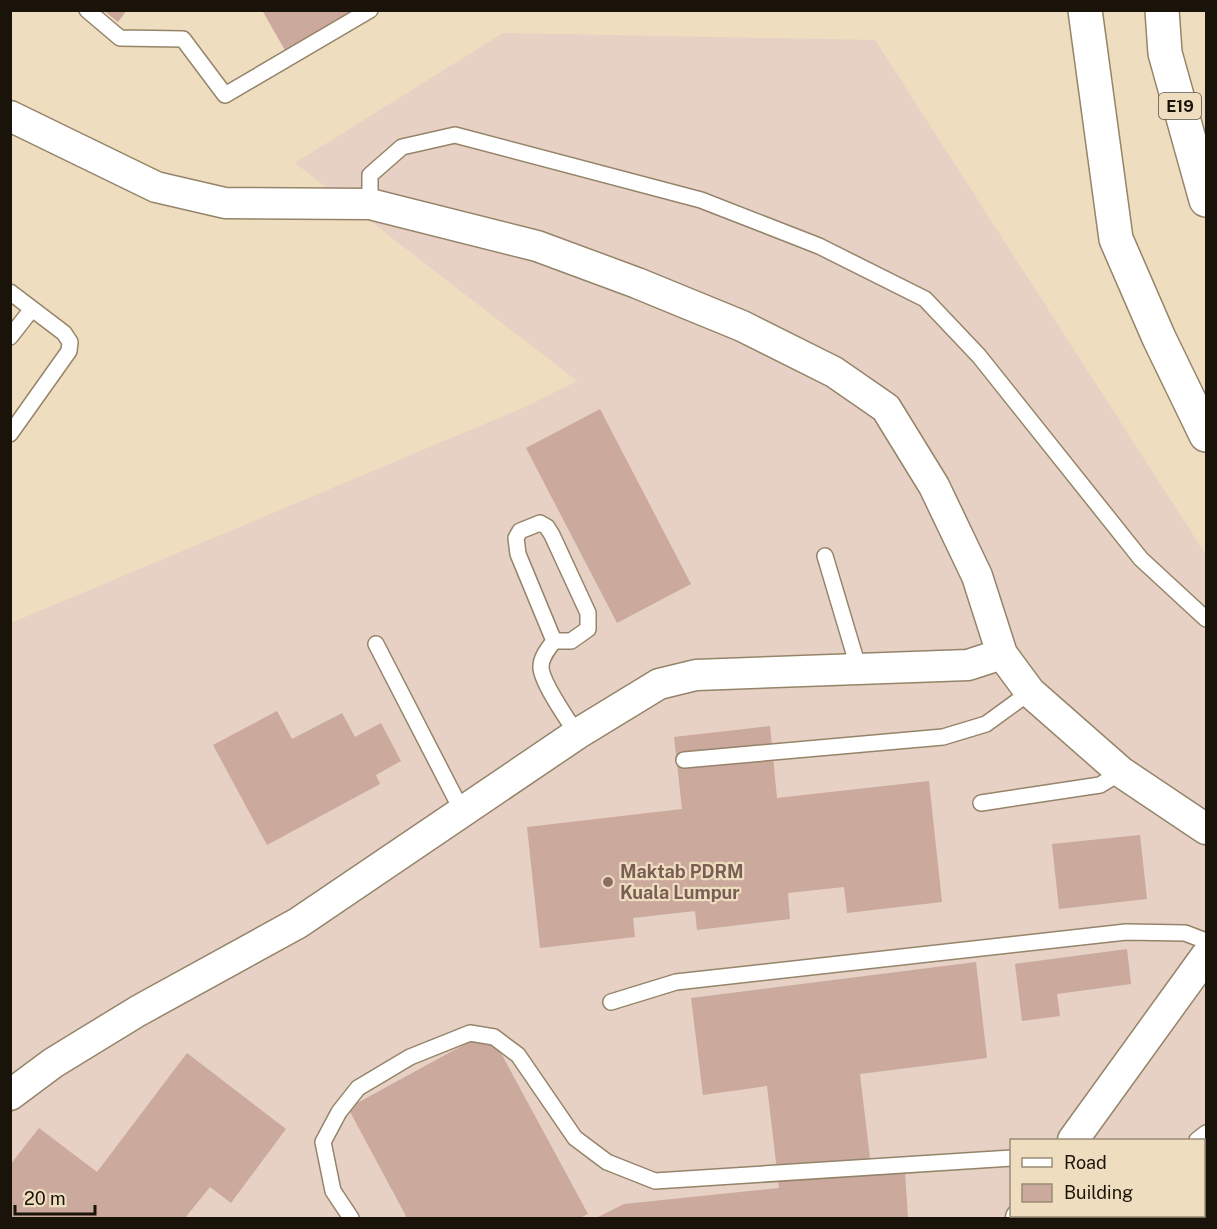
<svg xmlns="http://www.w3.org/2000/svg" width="1217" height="1229" font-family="'Public Sans',sans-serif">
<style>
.education{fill:#e6d1c4;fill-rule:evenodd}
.building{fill:#cba99d}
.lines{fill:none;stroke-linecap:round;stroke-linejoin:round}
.service-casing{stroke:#958469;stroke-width:18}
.minor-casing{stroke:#958469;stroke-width:33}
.motorway-casing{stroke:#958469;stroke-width:36}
.service{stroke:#fff;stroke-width:15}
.minor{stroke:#fff;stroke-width:30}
.motorway{stroke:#fff;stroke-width:33}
.education-dot{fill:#8d6e63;stroke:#efddbf;stroke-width:2}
.labels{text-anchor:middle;stroke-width:4.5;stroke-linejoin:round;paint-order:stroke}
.shield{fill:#efddbf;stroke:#5a5040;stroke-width:1.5}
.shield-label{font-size:16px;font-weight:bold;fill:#1a1309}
.education-label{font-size:18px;font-weight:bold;fill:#785e54;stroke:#efddbf;text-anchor:start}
</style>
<rect width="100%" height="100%" fill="#efddbf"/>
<path class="education" d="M 503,33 L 875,40 L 1206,555 L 1206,1218 L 11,1218 L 11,623 L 525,407 L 577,381 L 295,163 ZM 1012,1140 L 1204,1140 L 1204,1216 L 1012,1216 Z"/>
<path class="building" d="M 103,10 L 127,10 L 118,22 Z
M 262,10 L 357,10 L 286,52 Z
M 600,409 L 691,584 L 617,623 L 526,448 Z
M 277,711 L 292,739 L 342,713 L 355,737 L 381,723 L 401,761 L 376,775 L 380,784 L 267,845 L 213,745 Z
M 770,726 L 777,798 L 929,781 L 942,902 L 847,913 L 844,887 L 788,893 L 790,919 L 697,930 L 695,911 L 633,918 L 635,937 L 540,948 L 527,827 L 682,809 L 674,737 Z
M 1140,835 L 1147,899 L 1059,909 L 1052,844 Z
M 1127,949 L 1131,984 L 1057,994 L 1060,1016 L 1022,1021 L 1015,964 Z
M 976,962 L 987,1058 L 860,1074 L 872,1176 L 905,1172 L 908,1218 L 596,1218 L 624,1204 L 779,1188 L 767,1086 L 703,1095 L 691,998 Z
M 489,1031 L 588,1214 L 580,1218 L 407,1218 L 348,1108 Z
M 187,1053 L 286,1129 L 231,1203 L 210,1187 L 185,1218 L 10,1218 L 10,1165 L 39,1128 L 97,1172 Z
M 1206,1153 L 1206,1185 L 1204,1187 L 1204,1155 Z
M 1119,1216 L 1149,1216 L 1151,1218 L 1115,1218 Z
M 1164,1216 L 1206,1216 L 1202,1218 L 1160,1218 Z"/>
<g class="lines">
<defs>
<path id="service" d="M 87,10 L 120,38 L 183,39 L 225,95 L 370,10
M 370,204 L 370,175 L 402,147 L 455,135 L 701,200 L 819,246 L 925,299 L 979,356 L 1141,559 L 1206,619
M 10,292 L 64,333 L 70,342 L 69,351 L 10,434
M 10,337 L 32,309
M 540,523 L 547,527 L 552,535 L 588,613 L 588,629 L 571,641 L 554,641 L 518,554 L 516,538 L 520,531 Z
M 825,556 L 859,670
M 554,641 C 548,649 541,657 541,667 C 541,682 568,720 577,734
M 376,644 L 462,811
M 684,760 L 943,737 L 986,724 L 1030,692
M 981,803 L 1100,785 L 1121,772
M 611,1002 L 676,982 L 1126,932 L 1185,933 L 1206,941
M 1197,1140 L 1206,1133
M 351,1218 L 333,1191 L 323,1142 L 339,1112 L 358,1088 L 410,1057 L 470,1033 L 494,1037 L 518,1055 L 575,1138 L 607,1162 L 655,1181 L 1012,1158"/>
<path id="minor" d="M 10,116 L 156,187 L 225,203 L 370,204 L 537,246 L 637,283 L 742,326 L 834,372 L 886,408 L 934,486 L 977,576 L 1002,654 L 1030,692 L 1121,772 L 1206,829
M 10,1095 L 53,1063 L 138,1011 L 298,923 L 577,734 L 659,684 L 696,675 L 968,665 L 1002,654
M 1073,1140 L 1206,956
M 1021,1218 L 1023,1216"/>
<path id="motorway" d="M 1085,10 L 1116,239 L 1159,338 L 1206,435
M 1162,10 L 1165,53 L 1206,200"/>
</defs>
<use href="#service" class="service-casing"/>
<use href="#minor" class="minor-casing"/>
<use href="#motorway" class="motorway-casing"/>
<use href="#service" class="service"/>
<use href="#minor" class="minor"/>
<use href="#motorway" class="motorway"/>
</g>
<circle class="education-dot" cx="608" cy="882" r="6"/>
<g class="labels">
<rect class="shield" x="1159" y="93" width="42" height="26" rx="4.5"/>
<g class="shield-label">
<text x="1180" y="112">E19</text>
</g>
<g class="education-label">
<text x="620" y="878">Maktab PDRM<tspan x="620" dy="21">Kuala Lumpur</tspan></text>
</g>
</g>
<rect width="1217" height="1229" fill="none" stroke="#1a1309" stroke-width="24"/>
<rect x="1010" y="1139" width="195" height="78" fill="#efddbf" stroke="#9a8c76" stroke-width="1.5"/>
<rect x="1022" y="1158" width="30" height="9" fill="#ffffff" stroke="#9a8c76" stroke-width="1.5"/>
<text x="1064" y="1169" font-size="18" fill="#1a1309">Road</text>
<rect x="1022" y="1184" width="30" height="18" fill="#cba99d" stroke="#9a8c76" stroke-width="1.5"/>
<text x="1064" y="1199" font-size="18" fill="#1a1309">Building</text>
<path d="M15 1205v9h80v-9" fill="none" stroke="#1a1309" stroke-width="3"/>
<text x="24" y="1205" font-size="18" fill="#1a1309" stroke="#efddbf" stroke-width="4.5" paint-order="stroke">20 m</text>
</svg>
